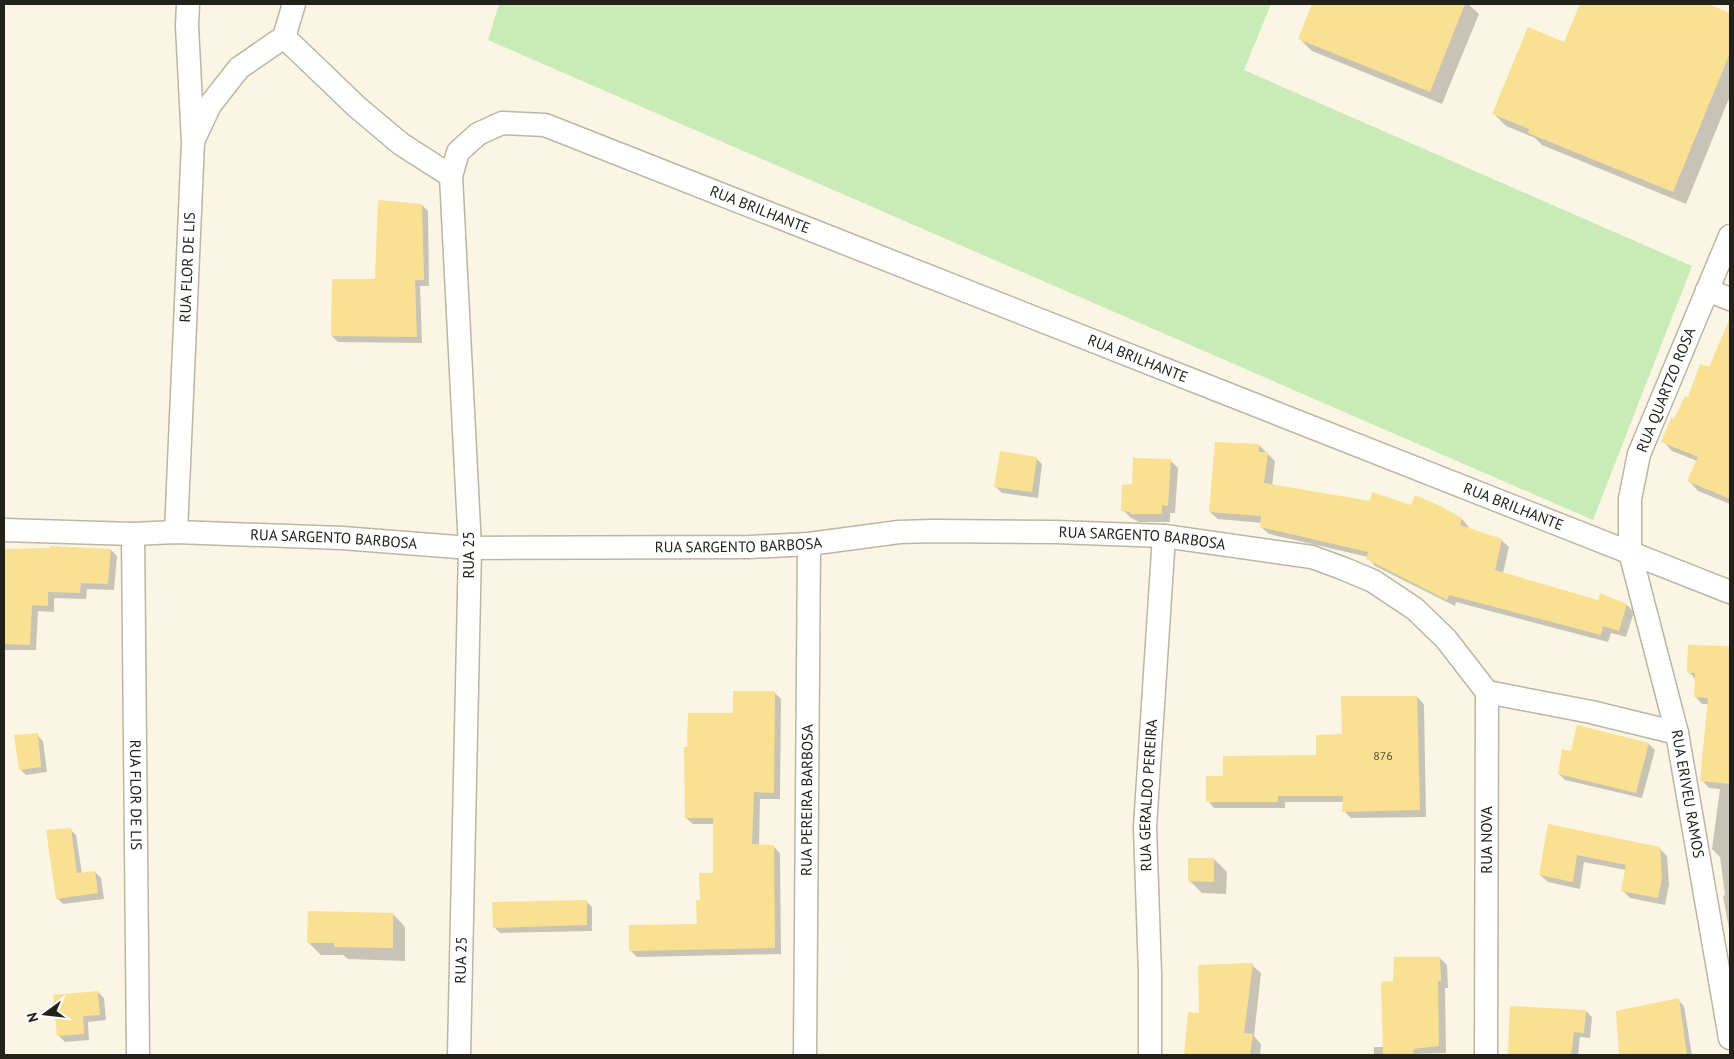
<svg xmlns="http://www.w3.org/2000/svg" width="1734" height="1059" font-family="'PT Sans',sans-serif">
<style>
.green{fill:#c8ebb7}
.shadow{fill:#0003}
.building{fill:#fae092}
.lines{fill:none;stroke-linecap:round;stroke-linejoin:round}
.street-casing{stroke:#bbb6a4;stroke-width:25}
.street{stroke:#fff;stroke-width:22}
.labels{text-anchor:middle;stroke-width:4.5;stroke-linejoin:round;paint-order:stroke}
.number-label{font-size:12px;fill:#595139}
.street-label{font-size:15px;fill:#23211b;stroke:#fff}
</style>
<rect width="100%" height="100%" fill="#fbf5e3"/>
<path class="green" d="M 499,4 L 1271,4 L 1244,70 L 1692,266 L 1593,520 L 488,40 Z"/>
<path class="shadow" d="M 1314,4 L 1468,4 L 1479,14 L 1442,104 L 1312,51 L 1300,39 Z
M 1582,4 L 1712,4 L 1711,6 L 1730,14 L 1730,96 L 1686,204 L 1542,145 L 1535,138 L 1506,126 L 1493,113 L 1565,44 Z
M 422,205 L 428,211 L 429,286 L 420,286 L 422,343 L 338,342 L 332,336 L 376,281 Z
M 1730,342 L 1730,504 L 1698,491 L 1689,481 L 1697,461 L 1672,451 L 1663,441 L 1688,399 L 1710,369 L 1724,358 Z
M 1259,445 L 1275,461 L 1272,486 L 1370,503 L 1411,507 L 1416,497 L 1462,519 L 1469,527 L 1468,529 L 1501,540 L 1509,547 L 1503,573 L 1598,602 L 1627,605 L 1634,612 L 1626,637 L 1611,633 L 1608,642 L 1456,602 L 1455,606 L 1375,566 L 1368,557 L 1269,534 L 1261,527 L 1262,523 L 1218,519 L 1210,512 Z
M 1036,458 L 1042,464 L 1038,498 L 1002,493 L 996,487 Z
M 1170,460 L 1178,468 L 1175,513 L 1170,513 L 1170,522 L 1139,522 L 1131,518 L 1123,510 L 1133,485 Z
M 4,550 L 111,550 L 117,556 L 114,590 L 87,589 L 86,599 L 54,598 L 54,612 L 38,611 L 36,650 L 4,650 Z
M 1689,646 L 1730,648 L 1730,934 L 1723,896 L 1725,895 L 1720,857 L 1712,849 L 1720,789 L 1709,788 L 1702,780 L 1708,704 L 1702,704 L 1695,696 L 1696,680 L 1689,672 Z
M 774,692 L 781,699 L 780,799 L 760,799 L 759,845 L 773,846 L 780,853 L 781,954 L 637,957 L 630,950 L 698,925 L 701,901 L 714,874 L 714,824 L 693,824 L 686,818 L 688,748 L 735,714 Z
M 1417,697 L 1424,704 L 1426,817 L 1351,818 L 1344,811 L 1344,802 L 1285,802 L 1285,808 L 1214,808 L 1208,801 L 1225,778 L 1317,756 L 1343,736 Z
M 37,735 L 43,741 L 47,772 L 26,775 L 20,769 Z
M 1649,744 L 1655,750 L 1642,798 L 1565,780 L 1559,774 L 1572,753 Z
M 1549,825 L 1659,848 L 1667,856 L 1669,885 L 1665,905 L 1630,898 L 1622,890 L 1626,870 L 1584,862 L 1580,889 L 1548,882 L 1540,875 Z
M 70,829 L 76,835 L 82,874 L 95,872 L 101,878 L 104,899 L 63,904 L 57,898 Z
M 1214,859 L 1227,872 L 1226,894 L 1202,893 L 1189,880 Z
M 586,901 L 592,907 L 592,931 L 500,933 L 494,927 Z
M 393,914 L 405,927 L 405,961 L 348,959 L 343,955 L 321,955 L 308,942 Z
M 1440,958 L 1447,965 L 1448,988 L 1445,988 L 1446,1053 L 1374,1055 L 1374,1047 L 1384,1047 L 1394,982 Z
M 1252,965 L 1261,973 L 1254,1036 L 1261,1044 L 1260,1055 L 1185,1055 L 1189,1013 L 1201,1014 Z
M 98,992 L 104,998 L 106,1020 L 88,1022 L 89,1040 L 65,1042 L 59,1036 Z
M 1678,1000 L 1684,1006 L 1692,1055 L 1620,1055 L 1617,1012 Z
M 1512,1008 L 1586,1011 L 1592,1017 L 1590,1038 L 1580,1037 L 1578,1055 L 1509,1055 Z"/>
<path class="building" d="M 1312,4 L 1465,4 L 1430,92 L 1298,39 Z
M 1580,4 L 1708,4 L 1730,13 L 1730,53 L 1673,192 L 1528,133 L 1529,129 L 1492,114 L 1528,27 L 1564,42 Z
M 378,200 L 422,204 L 424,280 L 415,280 L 417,337 L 331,336 L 332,279 L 375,279 Z
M 1730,318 L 1730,499 L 1687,481 L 1698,457 L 1661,442 L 1671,418 L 1674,419 L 1685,396 L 1688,397 L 1700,364 L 1709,367 Z
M 1215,442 L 1259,444 L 1259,452 L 1268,452 L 1264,483 L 1370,501 L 1372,492 L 1411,505 L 1415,495 L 1440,506 L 1462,518 L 1460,525 L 1502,539 L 1495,570 L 1598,600 L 1600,593 L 1627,604 L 1619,631 L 1603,626 L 1601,635 L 1449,595 L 1447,600 L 1366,559 L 1368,552 L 1260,527 L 1261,516 L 1209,512 Z
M 1000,451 L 1037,457 L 1032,492 L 994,487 Z
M 1133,458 L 1171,459 L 1168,506 L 1162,505 L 1162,514 L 1130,514 L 1131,512 L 1121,511 L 1122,485 L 1132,484 Z
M 49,546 L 111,549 L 108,584 L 81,583 L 80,593 L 48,592 L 48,606 L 32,605 L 30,645 L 4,644 L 4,549 L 50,548 Z
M 1688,645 L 1730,646 L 1730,784 L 1700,781 L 1708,698 L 1694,697 L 1695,673 L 1687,673 Z
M 733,691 L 775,691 L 774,793 L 754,792 L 752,844 L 774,845 L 775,948 L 629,951 L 629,925 L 697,924 L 696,900 L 700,900 L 699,873 L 713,873 L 713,818 L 685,818 L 684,747 L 687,747 L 688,713 L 733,713 Z
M 1341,696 L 1417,696 L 1420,810 L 1342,812 L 1343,796 L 1278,796 L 1278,802 L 1206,802 L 1206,776 L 1223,776 L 1223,756 L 1316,755 L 1316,735 L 1342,734 Z
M 1577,725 L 1649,743 L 1636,793 L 1558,774 L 1562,749 L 1571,751 Z
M 38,733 L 41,767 L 19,770 L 14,735 Z
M 1548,824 L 1660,847 L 1662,877 L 1658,898 L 1621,891 L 1626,865 L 1577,855 L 1573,882 L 1539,875 Z
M 71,828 L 77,873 L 95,871 L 98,893 L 56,899 L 46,830 Z
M 1188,858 L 1214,858 L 1214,882 L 1188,881 Z
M 587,900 L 587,925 L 493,928 L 492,902 Z
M 308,911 L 393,913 L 393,948 L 334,947 L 334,943 L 307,943 Z
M 1394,957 L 1440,957 L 1441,981 L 1438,981 L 1439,1046 L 1413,1049 L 1414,1055 L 1383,1055 L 1381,982 L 1393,981 Z
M 1253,963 L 1244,1033 L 1253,1034 L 1250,1055 L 1184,1055 L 1188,1012 L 1199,1013 L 1198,965 Z
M 98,991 L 100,1015 L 83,1016 L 84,1034 L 57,1036 L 53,995 Z
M 1679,998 L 1687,1055 L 1619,1055 L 1616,1011 Z
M 1510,1006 L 1586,1010 L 1584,1033 L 1574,1032 L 1571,1055 L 1508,1055 Z"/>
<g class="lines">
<defs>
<g id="street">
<path d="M 284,37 L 357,107 L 401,144 L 451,176"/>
<path d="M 194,139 L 210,105 L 239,68 L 284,37 L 294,4"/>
<path id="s1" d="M 1730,236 L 1639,454 L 1630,499 L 1630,552 L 1677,733 L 1730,1038"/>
<path d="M 1707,290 L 1730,299"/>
<path id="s2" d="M 4,530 L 133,534 L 176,532 L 342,538 L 470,548 L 750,547 L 809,544 L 899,532 L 934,531 L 1056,532 L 1164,536 L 1312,557 L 1342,568 L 1373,581 L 1415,609 L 1446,639 L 1487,692 L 1486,1055"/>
<path id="s3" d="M 176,532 L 193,142 L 187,26 L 188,4"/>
<path id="s4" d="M 133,534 L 138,1055"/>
<path d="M 1487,692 L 1591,712 L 1677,733"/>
<path id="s5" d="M 459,1055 L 470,548 L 451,176 L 458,152 L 478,134 L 502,123 L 545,125 L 1730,592"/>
<path id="s6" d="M 805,1055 L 809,544"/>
<path id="s7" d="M 1150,1055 L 1150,974 L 1145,827 L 1164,536"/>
</g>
</defs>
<use href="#street" class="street-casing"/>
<use href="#street" class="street"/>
</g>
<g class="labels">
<g class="number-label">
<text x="1383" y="760">876</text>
</g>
<g class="street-label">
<text dy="5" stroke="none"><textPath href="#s5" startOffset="1232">RUA BRILHANTE</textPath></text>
<text dy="5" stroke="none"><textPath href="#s3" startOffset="265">RUA FLOR DE LIS</textPath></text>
<text dy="5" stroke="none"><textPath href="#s5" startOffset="1638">RUA BRILHANTE</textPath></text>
<text transform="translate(1666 390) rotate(-68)" y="5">RUA QUARTZO ROSA</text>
<text dy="5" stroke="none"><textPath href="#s5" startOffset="2042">RUA BRILHANTE</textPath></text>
<text dy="5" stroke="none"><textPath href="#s2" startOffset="330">RUA SARGENTO BARBOSA</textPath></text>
<text dy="5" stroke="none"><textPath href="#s2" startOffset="1140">RUA SARGENTO BARBOSA</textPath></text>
<text dy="5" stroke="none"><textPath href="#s2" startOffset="735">RUA SARGENTO BARBOSA</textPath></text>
<text transform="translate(469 555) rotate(-90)" y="5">RUA 25</text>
<text dy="5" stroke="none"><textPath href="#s1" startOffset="584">RUA ERIVEU RAMOS</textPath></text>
<text dy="5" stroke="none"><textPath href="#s4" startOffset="261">RUA FLOR DE LIS</textPath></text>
<text dy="5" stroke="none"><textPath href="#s7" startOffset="260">RUA GERALDO PEREIRA</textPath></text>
<text dy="5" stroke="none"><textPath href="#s6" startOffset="255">RUA PEREIRA BARBOSA</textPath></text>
<text transform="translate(1487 840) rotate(-90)" y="5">RUA NOVA</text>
<text dy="5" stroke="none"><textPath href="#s5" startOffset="95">RUA 25</textPath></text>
</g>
</g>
<rect width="1734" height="1059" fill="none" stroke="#23211b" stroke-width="10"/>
<g transform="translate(45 1014) rotate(255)" stroke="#ffffff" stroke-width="4" paint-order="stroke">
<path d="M0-4L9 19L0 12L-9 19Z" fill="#23211b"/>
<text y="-8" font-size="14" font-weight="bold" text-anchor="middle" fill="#23211b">N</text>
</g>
</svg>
